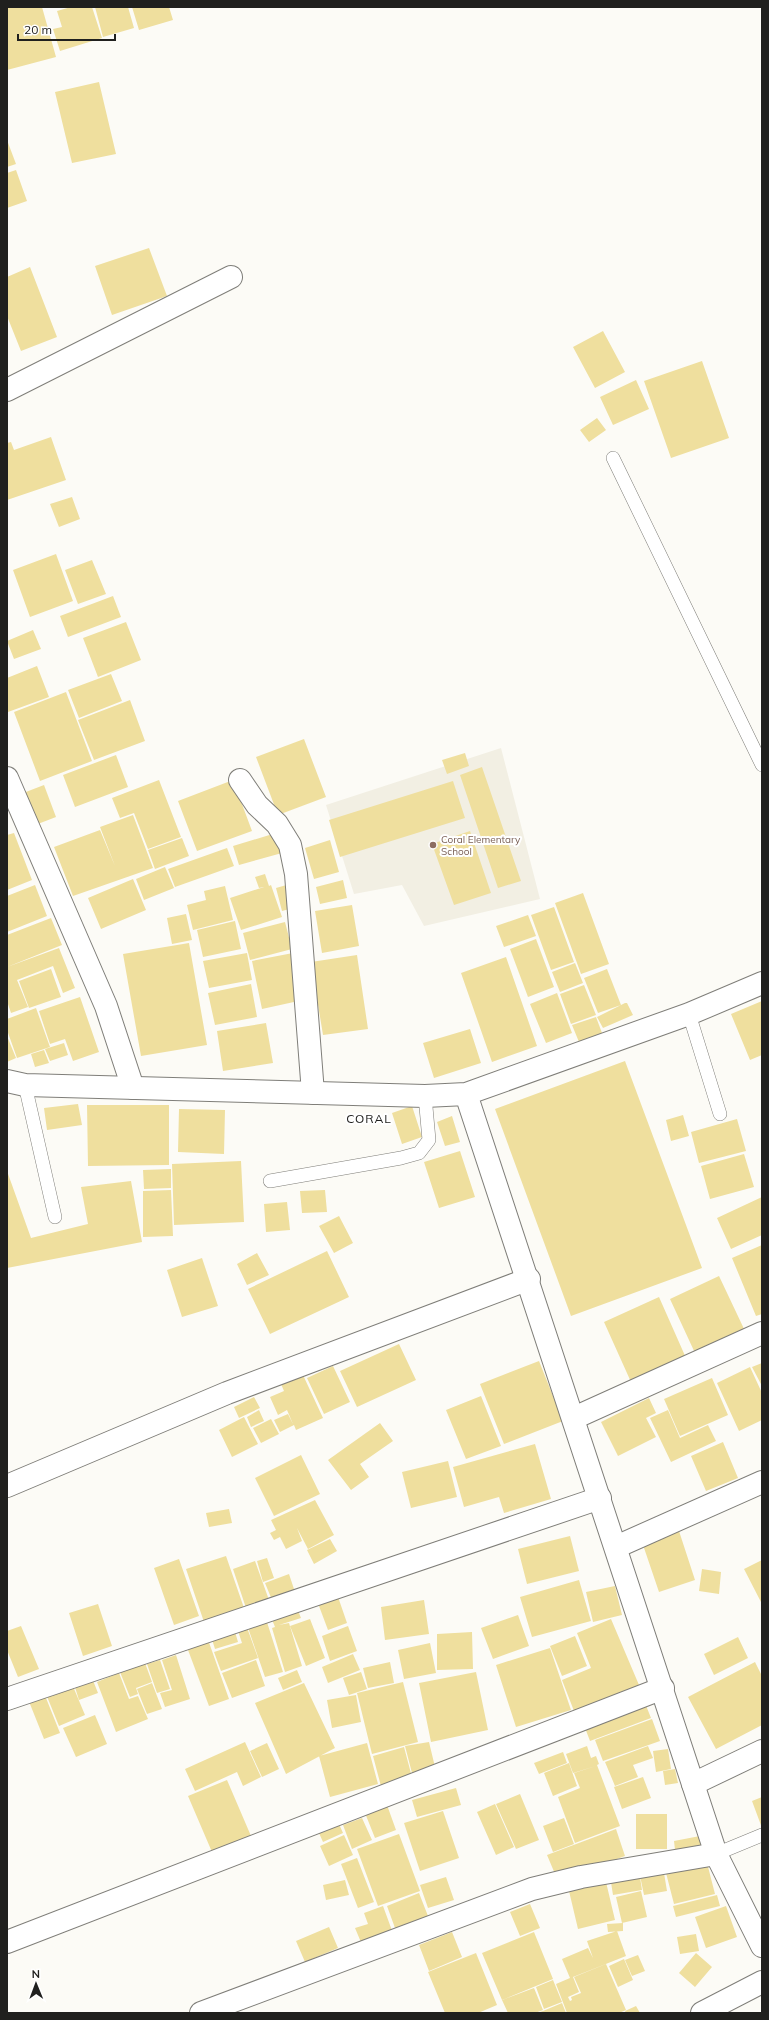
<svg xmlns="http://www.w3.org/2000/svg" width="769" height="2020" font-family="Mulish,sans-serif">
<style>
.built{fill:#f2efe3}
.building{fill:#efdf9e}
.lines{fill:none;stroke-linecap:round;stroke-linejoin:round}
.service-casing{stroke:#7f7e79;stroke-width:14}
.minor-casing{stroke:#7f7e79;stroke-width:24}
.tertiary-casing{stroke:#7f7e79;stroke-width:24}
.service{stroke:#fff;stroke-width:13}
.minor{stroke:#fff;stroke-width:22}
.tertiary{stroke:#fff;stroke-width:22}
.education-dot{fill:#8d6e63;stroke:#fff;stroke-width:1.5}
.labels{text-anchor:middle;stroke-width:4;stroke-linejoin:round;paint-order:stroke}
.education-label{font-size:10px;fill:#785e54;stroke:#fff;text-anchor:start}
.quarter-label{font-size:12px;letter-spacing:1px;fill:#20201e;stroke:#fff}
</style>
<rect width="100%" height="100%" fill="#fcfbf6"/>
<path class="built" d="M 501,748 L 540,899 L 424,926 L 402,885 L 354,894 L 326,805 Z"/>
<path class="building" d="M 7,7 L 42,7 L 56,57 L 7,70 Z
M 71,7 L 92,7 L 102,38 L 60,51 L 53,29 L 62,27 L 57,11 Z
M 95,7 L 128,7 L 134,28 L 103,37 Z
M 132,7 L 169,7 L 173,20 L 139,30 Z
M 99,82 L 116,154 L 72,163 L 55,92 Z
M 7,140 L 16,164 L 7,167 Z
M 16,170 L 27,201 L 7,208 L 7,173 Z
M 149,248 L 167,296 L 112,315 L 95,266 Z
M 30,267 L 57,337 L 21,351 L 7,316 L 7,277 Z
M 603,331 L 625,372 L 595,388 L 573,347 Z
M 702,361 L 729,438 L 671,458 L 644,381 Z
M 636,380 L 649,409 L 613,425 L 600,397 Z
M 597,418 L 606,430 L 589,442 L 580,430 Z
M 51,437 L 66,480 L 7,500 L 7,443 L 11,442 L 14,450 Z
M 72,497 L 80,519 L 59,527 L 50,504 Z
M 56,554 L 73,601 L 30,617 L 13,570 Z
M 92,560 L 106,594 L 78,604 L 65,570 Z
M 113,596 L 121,617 L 68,637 L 60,616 Z
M 126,622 L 141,660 L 98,677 L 83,638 Z
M 33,630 L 41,649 L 14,659 L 7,641 Z
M 37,666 L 49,697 L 8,712 L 7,678 Z
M 111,674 L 122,701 L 79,718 L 68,690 Z
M 66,692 L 92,761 L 40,781 L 14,712 Z
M 130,700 L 145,741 L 94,760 L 78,720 Z
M 304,739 L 326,797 L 278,815 L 256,757 Z
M 465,753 L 469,766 L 447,774 L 442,760 Z
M 116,755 L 128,787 L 75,807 L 63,775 Z
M 482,767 L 521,881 L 498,888 L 460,775 Z
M 159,780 L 181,837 L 148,849 L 134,813 L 120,818 L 112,798 Z
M 233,780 L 252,831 L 197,851 L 178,801 Z
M 453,781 L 465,818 L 340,857 L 329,820 Z
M 44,785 L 56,817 L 30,827 L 18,795 Z
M 133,815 L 153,868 L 73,896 L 54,847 L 100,830 L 115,866 L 100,827 Z
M 470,831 L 491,893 L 454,905 L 432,844 Z
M 14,833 L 32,880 L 7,890 L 7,835 Z
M 276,833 L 282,853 L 239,865 L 233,846 Z
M 182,838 L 189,856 L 155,869 L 148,850 Z
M 330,840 L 339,872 L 314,879 L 305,848 Z
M 227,848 L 234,866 L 175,887 L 168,869 Z
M 165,867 L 174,888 L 144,900 L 136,879 Z
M 265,874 L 269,886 L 271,885 L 282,917 L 241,930 L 230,898 L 264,887 L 259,888 L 255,877 Z
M 133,879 L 146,910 L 101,929 L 88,898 Z
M 343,880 L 347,898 L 320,904 L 316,887 Z
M 290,884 L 297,907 L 282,911 L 276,888 Z
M 35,885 L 47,916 L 7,932 L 7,896 Z
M 225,886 L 233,920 L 193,930 L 187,905 L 206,900 L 204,891 Z
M 583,893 L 609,964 L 581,974 L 555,903 Z
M 352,905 L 359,946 L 322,953 L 315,911 Z
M 554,907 L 574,962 L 551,970 L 531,915 Z
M 186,914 L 192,940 L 172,944 L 167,918 Z
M 528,915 L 536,936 L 504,947 L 496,926 Z
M 51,918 L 62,945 L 7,967 L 7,935 Z
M 235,921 L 241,949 L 203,957 L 197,930 Z
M 285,922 L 292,949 L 250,960 L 243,933 Z
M 536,939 L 554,987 L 528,997 L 510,949 Z
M 189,943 L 207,1045 L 141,1056 L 123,954 Z
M 59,948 L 75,988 L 63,993 L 53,966 L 17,980 L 28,1007 L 11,1013 L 7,1001 L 7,967 Z
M 247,953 L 252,980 L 209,988 L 203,961 Z
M 293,953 L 303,1000 L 262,1009 L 252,961 Z
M 357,955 L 368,1029 L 323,1035 L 311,962 Z
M 506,957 L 537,1046 L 492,1062 L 461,973 Z
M 575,963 L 583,983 L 560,992 L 552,972 Z
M 51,969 L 61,997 L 29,1008 L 19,981 Z
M 607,969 L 621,1005 L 598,1013 L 584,978 Z
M 251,984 L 257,1017 L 215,1025 L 208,993 Z
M 584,985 L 596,1015 L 571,1024 L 560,994 Z
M 557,993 L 572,1033 L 546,1043 L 530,1004 Z
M 80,997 L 99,1052 L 73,1061 L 65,1039 L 50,1044 L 39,1011 Z
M 762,1001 L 762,1055 L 750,1060 L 731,1014 Z
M 625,1003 L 627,1003 L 633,1015 L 603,1028 L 597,1017 Z
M 36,1008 L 50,1047 L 17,1058 L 7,1030 L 7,1019 Z
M 596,1017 L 602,1033 L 579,1042 L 572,1025 Z
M 266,1023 L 273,1063 L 223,1071 L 217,1031 Z
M 470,1029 L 481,1063 L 434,1078 L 423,1043 Z
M 7,1036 L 16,1058 L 7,1062 Z
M 64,1043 L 68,1055 L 50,1061 L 45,1049 Z
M 44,1050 L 49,1063 L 35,1067 L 31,1054 Z
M 625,1061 L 702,1268 L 571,1316 L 495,1109 Z
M 78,1104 L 82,1125 L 47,1130 L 44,1108 Z
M 87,1105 L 169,1105 L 169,1165 L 88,1166 Z
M 412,1106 L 422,1137 L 402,1144 L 392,1113 Z
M 179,1109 L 225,1110 L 224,1154 L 178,1152 Z
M 683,1115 L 689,1136 L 671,1141 L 666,1120 Z
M 452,1116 L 460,1142 L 445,1146 L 437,1122 Z
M 737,1119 L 746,1151 L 699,1163 L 691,1132 Z
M 460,1151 L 475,1197 L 439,1208 L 424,1162 Z
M 744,1154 L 754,1187 L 710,1199 L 701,1166 Z
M 241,1161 L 244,1222 L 174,1225 L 172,1164 Z
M 171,1169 L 171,1188 L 144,1189 L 143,1170 Z
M 7,1171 L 31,1238 L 88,1224 L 81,1187 L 131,1181 L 142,1242 L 7,1268 Z
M 171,1190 L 173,1236 L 143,1237 L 143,1191 Z
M 325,1190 L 327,1212 L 302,1213 L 300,1191 Z
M 762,1197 L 762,1235 L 731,1249 L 717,1218 Z
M 287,1202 L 290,1230 L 266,1232 L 264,1204 Z
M 339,1216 L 353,1243 L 334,1253 L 319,1226 Z
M 762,1245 L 762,1314 L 756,1316 L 732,1258 Z
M 327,1251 L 349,1297 L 270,1334 L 248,1289 Z
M 257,1253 L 269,1275 L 247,1285 L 237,1264 Z
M 202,1258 L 218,1306 L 182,1317 L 167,1270 Z
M 719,1276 L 745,1331 L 695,1353 L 670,1299 Z
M 659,1297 L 686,1358 L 631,1382 L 604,1322 Z
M 399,1344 L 416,1380 L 357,1407 L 340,1371 Z
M 539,1361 L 563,1421 L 504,1444 L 480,1384 Z
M 762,1363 L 762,1386 L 752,1367 Z
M 333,1366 L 350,1402 L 324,1414 L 307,1378 Z
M 750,1367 L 762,1393 L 762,1420 L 739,1431 L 717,1383 Z
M 303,1375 L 323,1418 L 296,1430 L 294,1425 L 280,1432 L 274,1420 L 288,1414 L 293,1424 L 287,1410 L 278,1415 L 270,1397 L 284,1391 L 281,1384 Z
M 712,1378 L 728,1415 L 680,1436 L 664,1399 Z
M 481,1396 L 501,1446 L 466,1459 L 446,1410 Z
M 254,1397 L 260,1408 L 239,1418 L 234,1407 Z
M 649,1398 L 656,1413 L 646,1418 L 656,1437 L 618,1456 L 601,1422 Z
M 259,1410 L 264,1421 L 251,1427 L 247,1417 Z
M 668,1410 L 680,1438 L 708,1425 L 716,1441 L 671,1462 L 650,1418 Z
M 244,1417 L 258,1444 L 232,1457 L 219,1430 Z
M 271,1419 L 279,1434 L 261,1443 L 253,1428 Z
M 380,1423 L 393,1441 L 360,1464 L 369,1477 L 351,1490 L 328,1460 Z
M 723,1442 L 738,1478 L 706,1491 L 691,1456 Z
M 535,1444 L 551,1499 L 504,1513 L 499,1497 L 464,1507 L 453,1467 Z
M 301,1455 L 320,1494 L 274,1516 L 255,1478 Z
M 448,1461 L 457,1497 L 411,1508 L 402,1472 Z
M 315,1500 L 334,1535 L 308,1549 L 297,1528 L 302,1541 L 286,1549 L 280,1537 L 274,1540 L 270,1533 L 276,1530 L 271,1520 Z
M 229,1509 L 232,1523 L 209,1527 L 206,1513 Z
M 679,1531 L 695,1580 L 659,1592 L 642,1542 Z
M 570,1536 L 579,1571 L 527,1584 L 518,1549 Z
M 330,1539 L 337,1551 L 314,1564 L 307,1550 Z
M 226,1556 L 244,1608 L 204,1622 L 186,1569 Z
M 267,1558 L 274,1578 L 263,1582 L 257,1561 Z
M 179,1559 L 199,1616 L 174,1625 L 154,1568 Z
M 762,1560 L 762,1604 L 744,1569 Z
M 255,1561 L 269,1600 L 246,1608 L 233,1569 Z
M 702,1569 L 721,1572 L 719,1594 L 699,1591 Z
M 289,1574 L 295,1592 L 272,1600 L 265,1583 Z
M 579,1580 L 591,1621 L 532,1637 L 520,1597 Z
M 615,1586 L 622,1615 L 593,1622 L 586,1592 Z
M 336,1591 L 347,1623 L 328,1630 L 316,1598 Z
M 424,1600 L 429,1634 L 385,1640 L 381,1607 Z
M 295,1603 L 301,1618 L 279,1625 L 289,1623 L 302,1666 L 285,1672 L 272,1628 L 275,1627 L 269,1612 Z
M 98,1604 L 112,1646 L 83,1656 L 69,1613 Z
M 518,1615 L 529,1646 L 493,1659 L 481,1628 Z
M 265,1616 L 283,1672 L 265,1677 L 246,1622 Z
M 310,1619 L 325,1658 L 306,1666 L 290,1626 Z
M 611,1619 L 639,1685 L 574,1711 L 562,1680 L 591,1668 L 577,1633 Z
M 245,1622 L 258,1658 L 221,1671 L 214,1652 L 242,1643 L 236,1625 Z
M 233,1625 L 238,1642 L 215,1649 L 210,1633 Z
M 21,1626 L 39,1669 L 18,1677 L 7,1650 L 7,1631 Z
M 348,1626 L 357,1651 L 330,1661 L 322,1636 Z
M 472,1632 L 473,1669 L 437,1670 L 437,1634 Z
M 206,1634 L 229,1699 L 209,1706 L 185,1642 Z
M 575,1636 L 587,1666 L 562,1676 L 550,1646 Z
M 738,1637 L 748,1658 L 714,1675 L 704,1654 Z
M 430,1643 L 436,1673 L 404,1679 L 398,1650 Z
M 550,1648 L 571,1710 L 516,1727 L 496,1665 Z
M 353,1654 L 360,1670 L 328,1683 L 322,1667 Z
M 176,1655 L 190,1699 L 165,1707 L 160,1693 L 172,1690 L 162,1660 Z
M 160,1660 L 170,1689 L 157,1693 L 147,1664 Z
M 256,1660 L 265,1686 L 232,1698 L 222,1673 Z
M 390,1662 L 394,1683 L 368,1688 L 363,1668 Z
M 755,1662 L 762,1676 L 762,1725 L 716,1749 L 688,1697 Z
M 145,1663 L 152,1682 L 136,1688 L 138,1694 L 130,1697 L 120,1672 Z
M 297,1670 L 302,1682 L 283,1690 L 278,1678 Z
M 361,1672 L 367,1689 L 349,1695 L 343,1678 Z
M 476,1672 L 488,1730 L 431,1742 L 419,1683 Z
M 119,1673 L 129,1699 L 138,1696 L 148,1719 L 116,1732 L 97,1682 Z
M 92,1678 L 98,1693 L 79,1700 L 74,1684 Z
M 403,1682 L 418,1742 L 372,1754 L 357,1693 Z
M 152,1683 L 162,1709 L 147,1714 L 137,1689 Z
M 304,1683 L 335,1748 L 286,1774 L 255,1703 Z
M 72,1684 L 85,1715 L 59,1726 L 46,1694 Z
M 44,1693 L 60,1733 L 44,1739 L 28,1699 Z
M 356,1695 L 361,1722 L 332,1728 L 327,1700 Z
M 643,1698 L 651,1718 L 590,1741 L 582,1720 Z
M 95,1715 L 107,1744 L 76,1757 L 63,1728 Z
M 652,1719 L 660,1741 L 603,1761 L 595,1740 Z
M 245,1742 L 261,1777 L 243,1786 L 237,1772 L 195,1791 L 185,1769 Z
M 429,1742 L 435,1767 L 412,1773 L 405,1746 Z
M 267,1743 L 279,1769 L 262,1777 L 250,1751 Z
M 367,1743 L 378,1784 L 330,1797 L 319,1756 Z
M 587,1746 L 591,1758 L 596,1756 L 599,1764 L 597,1765 L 620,1826 L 575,1843 L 558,1797 L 580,1788 L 574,1773 L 596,1766 L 573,1773 L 566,1754 Z
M 648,1746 L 653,1758 L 633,1765 L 638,1777 L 615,1786 L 605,1762 Z
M 404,1747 L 413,1781 L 382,1790 L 373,1756 Z
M 668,1749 L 671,1769 L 656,1772 L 653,1751 Z
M 563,1752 L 567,1763 L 539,1774 L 534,1763 Z
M 569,1763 L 577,1786 L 553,1796 L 544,1773 Z
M 675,1769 L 678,1783 L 665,1785 L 663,1771 Z
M 643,1777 L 651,1798 L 622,1809 L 614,1787 Z
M 227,1780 L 251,1836 L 212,1852 L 188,1796 Z
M 456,1788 L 461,1805 L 417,1817 L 412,1800 Z
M 520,1794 L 539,1840 L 516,1849 L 496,1804 Z
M 762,1797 L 762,1828 L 752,1801 Z
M 495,1804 L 514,1847 L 496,1855 L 477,1812 Z
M 387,1805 L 396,1830 L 375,1838 L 365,1813 Z
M 443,1811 L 459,1858 L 420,1871 L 404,1823 Z
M 636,1814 L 667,1814 L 667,1849 L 636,1849 Z
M 362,1818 L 372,1840 L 352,1849 L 343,1825 Z
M 564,1818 L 574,1844 L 553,1852 L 543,1826 Z
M 339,1824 L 343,1833 L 323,1842 L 319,1833 Z
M 616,1829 L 625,1856 L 558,1881 L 547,1855 Z
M 399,1834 L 420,1891 L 378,1906 L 357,1849 Z
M 344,1835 L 353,1855 L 329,1866 L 320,1846 Z
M 700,1836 L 703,1854 L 676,1859 L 674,1841 Z
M 357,1858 L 374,1902 L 358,1908 L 341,1864 Z
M 706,1859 L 715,1894 L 674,1904 L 665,1869 Z
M 663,1867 L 667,1891 L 644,1895 L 639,1871 Z
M 639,1871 L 642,1890 L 613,1895 L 610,1876 Z
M 446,1877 L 454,1900 L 428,1908 L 420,1885 Z
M 345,1880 L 349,1895 L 326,1900 L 323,1885 Z
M 606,1882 L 615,1920 L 578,1929 L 569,1891 Z
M 641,1891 L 647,1917 L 622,1923 L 616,1897 Z
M 419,1893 L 428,1916 L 395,1928 L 387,1906 Z
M 717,1895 L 720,1906 L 676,1917 L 673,1906 Z
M 530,1904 L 540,1928 L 520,1936 L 510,1912 Z
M 383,1906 L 394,1936 L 363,1947 L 355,1928 L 368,1924 L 364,1913 Z
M 726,1906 L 737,1937 L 706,1948 L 695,1917 Z
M 623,1923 L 623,1931 L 608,1932 L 607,1924 Z
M 329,1927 L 338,1948 L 305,1962 L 296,1941 Z
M 617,1931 L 626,1956 L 573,1977 L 579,1992 L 568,1997 L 570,2001 L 572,2000 L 571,1997 L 581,1993 L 574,1977 L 606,1964 L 626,2010 L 619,2013 L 567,2013 L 556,1984 L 570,1978 L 562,1959 L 588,1948 L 593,1958 L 587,1941 Z
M 452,1932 L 462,1957 L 429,1971 L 419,1945 Z
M 534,1932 L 553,1979 L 502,2000 L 482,1953 Z
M 696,1934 L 699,1951 L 680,1954 L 677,1937 Z
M 476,1953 L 497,2005 L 478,2013 L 445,2013 L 428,1972 Z
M 696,1953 L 712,1967 L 695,1987 L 679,1973 Z
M 638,1955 L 645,1971 L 632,1976 L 625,1960 Z
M 624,1959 L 633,1980 L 618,1987 L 609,1966 Z
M 553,1980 L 562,2002 L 544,2009 L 536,1987 Z
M 534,1988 L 543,2010 L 535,2013 L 508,2013 L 502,2000 Z
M 562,2003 L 566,2013 L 537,2013 L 543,2011 Z
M 636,2006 L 640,2013 L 626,2013 L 625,2011 Z"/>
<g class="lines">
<defs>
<path id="service" d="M 613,458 L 762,765
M 689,1014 L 720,1114
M 25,1085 L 55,1217
M 270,1181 L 401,1158 L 419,1153 L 429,1140 L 425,1096
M 716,1854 L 762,1835"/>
<path id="minor" d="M 7,390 L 231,277
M 7,778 L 106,1006 L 133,1088
M 240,780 L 257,805 L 277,824 L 290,845 L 296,874 L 313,1093
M 574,1418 L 762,1333
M 7,1486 L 227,1393 L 529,1279
M 616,1547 L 762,1482
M 7,1699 L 600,1498
M 693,1784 L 762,1751
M 7,1942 L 663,1688
M 201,2013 L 532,1889 L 581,1877 L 716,1854
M 702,2013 L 762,1982"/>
<path id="tertiary" d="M 7,1081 L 25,1085 L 425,1096 L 466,1094 L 689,1014 L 762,983
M 466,1094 L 716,1854 L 762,1946"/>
</defs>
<use href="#service" class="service-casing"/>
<use href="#minor" class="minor-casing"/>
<use href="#tertiary" class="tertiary-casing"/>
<use href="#service" class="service"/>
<use href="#minor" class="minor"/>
<use href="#tertiary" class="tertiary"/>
</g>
<circle class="education-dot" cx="433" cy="845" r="4"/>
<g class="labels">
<g class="education-label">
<text x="441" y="843">Coral Elementary<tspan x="441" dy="12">School</tspan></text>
</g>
<g class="quarter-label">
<text x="369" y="1123">CORAL</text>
</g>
</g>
<rect width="769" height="2020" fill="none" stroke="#20201e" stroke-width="16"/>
<g transform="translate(36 1984) rotate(359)" stroke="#ffffff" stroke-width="3" paint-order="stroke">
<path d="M0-3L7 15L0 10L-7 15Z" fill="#20201e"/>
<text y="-6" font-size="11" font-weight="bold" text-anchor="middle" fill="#20201e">N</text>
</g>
<path d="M18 34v6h97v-6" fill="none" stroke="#20201e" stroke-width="2"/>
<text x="24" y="34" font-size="12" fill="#20201e" stroke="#ffffff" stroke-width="3" paint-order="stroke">20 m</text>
</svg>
